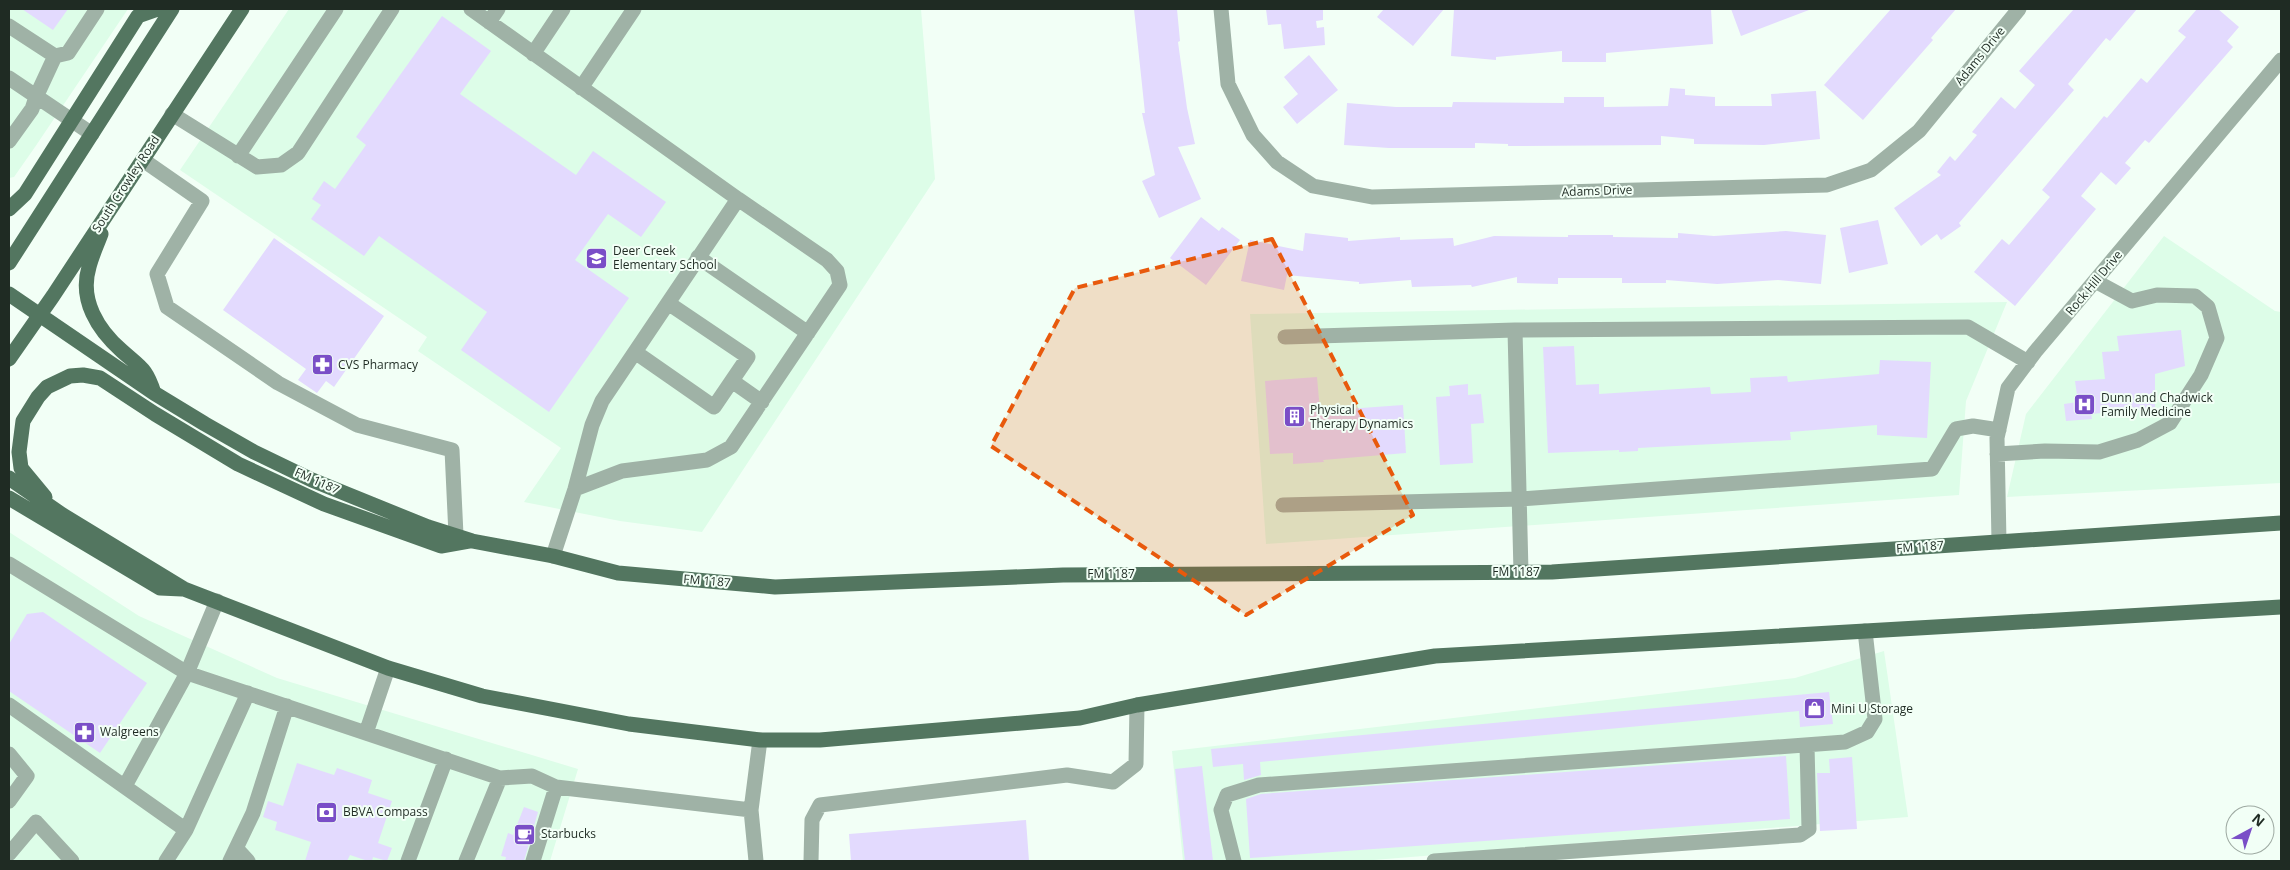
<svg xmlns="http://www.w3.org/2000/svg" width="2290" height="870" font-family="'Open Sans',sans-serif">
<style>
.built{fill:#ddfde8}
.building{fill:#e3dafe}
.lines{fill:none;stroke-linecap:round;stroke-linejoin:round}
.minor{stroke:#9fb2a6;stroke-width:15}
.major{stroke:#537660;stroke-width:15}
.marked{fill:#e8590c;fill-opacity:0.2;stroke:#e8590c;stroke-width:4;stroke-dasharray:10 6;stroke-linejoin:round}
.labels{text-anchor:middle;stroke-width:4;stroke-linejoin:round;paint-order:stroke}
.street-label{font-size:12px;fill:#1f2b23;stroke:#f2fff6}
.poi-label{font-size:12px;fill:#1f2b23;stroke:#f2fff6;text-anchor:start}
</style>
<rect width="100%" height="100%" fill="#f2fff6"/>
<path class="built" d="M 9,9 L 128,9 L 35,147 L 14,177 L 9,178 Z
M 289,9 L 921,9 L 935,179 L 702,532 L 620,521 L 524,502 L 561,448 L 418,351 L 427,337 L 180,170 Z
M 2164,236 L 2275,311 L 2281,312 L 2281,483 L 2007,497 L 2026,414 Z
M 2007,302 L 1966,401 L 1959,495 L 1266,544 L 1250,314 Z
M 9,532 L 139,616 L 277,678 L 578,769 L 550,861 L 9,861 Z
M 1884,651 L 1908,817 L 1361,861 L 1183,861 L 1172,751 L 1795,678 Z"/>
<path class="building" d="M 22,9 L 68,9 L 53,30 Z
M 1134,9 L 1177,9 L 1180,41 L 1178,42 L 1187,108 L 1195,144 L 1178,147 L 1201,199 L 1159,218 L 1142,181 L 1155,175 L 1142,113 L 1145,113 Z
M 1266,9 L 1323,9 L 1323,20 L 1316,21 L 1317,28 L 1324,27 L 1325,45 L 1284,49 L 1281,24 L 1268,25 Z
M 1384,9 L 1444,9 L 1413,46 L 1377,17 Z
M 1454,9 L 1711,9 L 1713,44 L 1606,53 L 1606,62 L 1562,62 L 1562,51 L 1496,57 L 1496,60 L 1451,56 Z
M 1731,9 L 1809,9 L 1809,10 L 1741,36 Z
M 1891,9 L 1956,9 L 1931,38 L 1933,40 L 1863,120 L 1824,85 Z
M 2074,9 L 2137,9 L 2110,41 L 2106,38 L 2068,84 L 2074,90 L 1959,223 L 1961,226 L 1941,240 L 1937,234 L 1921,246 L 1894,208 L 1941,175 L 1937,172 L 1950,156 L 1955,161 L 1977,135 L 1972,132 L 2001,97 L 2015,109 L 2035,85 L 2019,71 Z
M 2197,9 L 2218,9 L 2239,27 L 2227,41 L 2233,47 L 2149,143 L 2145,140 L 2125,163 L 2131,168 L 2116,185 L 2101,172 L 2081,196 L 2096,209 L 2015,306 L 1974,272 L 2002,239 L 2009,245 L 2050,197 L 2042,190 L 2104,116 L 2107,118 L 2141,78 L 2147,83 L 2186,37 L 2178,31 Z
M 442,16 L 491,51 L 460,94 L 576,175 L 593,151 L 666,202 L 641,237 L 608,214 L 575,260 L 629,298 L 549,412 L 461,350 L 487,312 L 379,236 L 364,256 L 311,219 L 321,205 L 312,199 L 324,181 L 335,189 L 366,145 L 356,137 Z
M 1309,55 L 1338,90 L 1297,124 L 1283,107 L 1298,94 L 1284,77 Z
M 1670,88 L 1685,89 L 1685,95 L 1715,97 L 1715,106 L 1772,106 L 1771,94 L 1816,91 L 1820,139 L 1764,145 L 1694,144 L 1694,139 L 1661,136 L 1661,145 L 1508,146 L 1508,144 L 1475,143 L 1475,148 L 1389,148 L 1344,145 L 1347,103 L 1396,107 L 1452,107 L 1453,102 L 1564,103 L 1564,97 L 1604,97 L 1604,107 L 1668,106 Z
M 1201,217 L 1219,231 L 1222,227 L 1240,240 L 1206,285 L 1170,258 Z
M 1878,220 L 1888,264 L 1849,273 L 1840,228 Z
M 1786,231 L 1826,235 L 1821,284 L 1778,280 L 1717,284 L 1666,280 L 1666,283 L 1622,283 L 1622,278 L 1558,278 L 1558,284 L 1517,283 L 1517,277 L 1472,287 L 1471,285 L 1412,287 L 1411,280 L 1359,284 L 1359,282 L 1287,275 L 1284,290 L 1241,281 L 1250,240 L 1303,251 L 1305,233 L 1348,238 L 1348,241 L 1400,237 L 1400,240 L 1453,238 L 1454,246 L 1494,236 L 1568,237 L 1568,235 L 1613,235 L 1613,237 L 1678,238 L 1678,233 L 1714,236 Z
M 274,238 L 384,316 L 334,387 L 326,381 L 317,393 L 298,380 L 306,369 L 223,310 Z
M 2181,330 L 2185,366 L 2155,374 L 2155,408 L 2091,414 L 2092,419 L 2066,421 L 2064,404 L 2078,402 L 2075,381 L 2105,379 L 2102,352 L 2119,351 L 2117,336 Z
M 1574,346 L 1576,385 L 1599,384 L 1599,394 L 1710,387 L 1711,394 L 1751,392 L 1750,378 L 1787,376 L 1788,382 L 1879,374 L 1880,360 L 1931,362 L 1927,438 L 1877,435 L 1877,425 L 1790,432 L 1791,440 L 1638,448 L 1638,451 L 1619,452 L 1619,450 L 1548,453 L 1543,347 Z
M 1317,377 L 1320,411 L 1403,405 L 1406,453 L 1323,460 L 1324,462 L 1293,464 L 1293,453 L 1270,454 L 1265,381 Z
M 1468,384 L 1468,395 L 1481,394 L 1484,423 L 1471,424 L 1473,463 L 1440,465 L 1436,397 L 1450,396 L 1449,386 Z
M 43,612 L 147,683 L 100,753 L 9,691 L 9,644 L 27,614 Z
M 1829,692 L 1833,724 L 1800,727 L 1799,711 L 1260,762 L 1261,775 L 1244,780 L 1243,764 L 1213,767 L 1211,749 Z
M 1786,756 L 1790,819 L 1250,858 L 1246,799 L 1261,794 Z
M 1852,757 L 1857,829 L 1820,831 L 1817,773 L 1830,773 L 1829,759 Z
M 297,763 L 334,775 L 337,768 L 372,780 L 368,793 L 392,801 L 378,843 L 392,848 L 387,861 L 373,857 L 372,861 L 368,861 L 350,855 L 347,861 L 305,861 L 311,842 L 275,830 L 277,822 L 263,817 L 268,801 L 283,806 Z
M 1202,766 L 1213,861 L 1185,861 L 1175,769 Z
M 524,807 L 538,812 L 524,861 L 505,861 L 506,857 L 501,856 L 508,833 L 513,835 Z
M 1026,820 L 1029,861 L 851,861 L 849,834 Z"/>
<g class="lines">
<path class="minor" d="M 471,9 L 738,199 L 602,401 L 592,425 L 575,489 L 553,556
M 1221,9 L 1228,84 L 1253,135 L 1277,162 L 1313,186 L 1372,197 L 1827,185 L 1871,170 L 1919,131 L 2019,9
M 489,22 L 498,9
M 9,26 L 55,56 L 68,53 L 97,9
M 533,54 L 563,9
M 9,78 L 92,134
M 581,88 L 634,9
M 172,114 L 257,167 L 281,165 L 298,153 L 392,9
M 9,141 L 32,109 L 36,97 L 55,56
M 238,156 L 336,9
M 143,160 L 202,201 L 157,274 L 167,307 L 278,383 L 357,425 L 452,450 L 456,535
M 698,257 L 808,333
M 1515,330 L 1521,572
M 1285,337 L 1515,330 L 1968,327 L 2028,362
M 635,352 L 714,407 L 748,357 L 668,303
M 732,381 L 762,402
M 1997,454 L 2045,451 L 2099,452 L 2138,440 L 2170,423 L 2201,375 L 2217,338 L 2208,307 L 2195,296 L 2157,295 L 2132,301 L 2095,281
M 575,489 L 622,471 L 707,460 L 731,447 L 840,285 L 837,271 L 827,260 L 738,199
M 1283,505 L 1520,499 L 1932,469 L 1956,429 L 1973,426 L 1999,430
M 1999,542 L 1997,438 L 2008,388 L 2035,352 L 2281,60
M 9,564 L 187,673 L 125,786
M 217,601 L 187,673 L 500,778 L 532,776 L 556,787 L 751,810 L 756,861
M 9,705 L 186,830 L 166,861
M 366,733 L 388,668
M 9,754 L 27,776 L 9,801
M 751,810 L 760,740
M 186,830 L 248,693
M 237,849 L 248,861
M 9,854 L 36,822 L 72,861
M 230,861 L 253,813 L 287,706
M 408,861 L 446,759
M 466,861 L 500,778
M 533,861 L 556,787
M 811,861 L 812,820 L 820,805 L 1067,775 L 1113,782 L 1136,764 L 1137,705
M 1234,861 L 1221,810 L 1227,795 L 1259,785 L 1845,742 L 1867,732 L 1875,719 L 1865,631
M 1434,861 L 1800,835 L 1809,829 L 1807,745"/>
<path class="major" d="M 9,209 L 25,194 L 138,16 L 158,9
M 101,234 C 97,245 92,255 89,267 C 79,300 98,330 122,351 C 141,368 146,368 154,393
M 9,263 L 172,9
M 9,294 L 154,393 L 205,424 L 254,452 L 312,480 L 428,527 L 472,541 L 553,556 L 618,573 L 775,587 L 1063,575 L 1552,572 L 2281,523
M 9,359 L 53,296 L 242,9
M 9,478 L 61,514 L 184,589 L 388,668 L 482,696 L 629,724 L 760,740 L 820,740 L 1080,718 L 1137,705 L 1435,656 L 2281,607
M 45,497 L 21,468 L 19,452 L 23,421 L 38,397 L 47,387 L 70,376 L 83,375 L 100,378 L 155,414 L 238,464 L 324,504 L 441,546 L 469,541
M 9,498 L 160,588 L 182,589"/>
</g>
<path class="marked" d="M 1272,239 L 1413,515 L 1246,615 L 991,446 L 1075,288 Z"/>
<defs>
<symbol id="school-square" viewBox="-11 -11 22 22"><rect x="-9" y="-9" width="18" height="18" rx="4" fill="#7a4ec7" stroke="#f2fff6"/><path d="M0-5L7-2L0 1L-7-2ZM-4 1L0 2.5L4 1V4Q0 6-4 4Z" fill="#fff"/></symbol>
<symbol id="pharmacy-square" viewBox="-11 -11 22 22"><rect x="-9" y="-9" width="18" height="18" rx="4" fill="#7a4ec7" stroke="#f2fff6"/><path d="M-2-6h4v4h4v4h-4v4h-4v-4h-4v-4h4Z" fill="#fff"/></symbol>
<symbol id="hospital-square" viewBox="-11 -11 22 22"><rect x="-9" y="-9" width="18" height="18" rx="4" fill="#7a4ec7" stroke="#f2fff6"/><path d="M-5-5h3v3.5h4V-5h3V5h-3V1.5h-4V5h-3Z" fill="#fff"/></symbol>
<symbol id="building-square" viewBox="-11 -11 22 22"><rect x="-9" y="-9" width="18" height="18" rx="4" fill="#7a4ec7" stroke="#f2fff6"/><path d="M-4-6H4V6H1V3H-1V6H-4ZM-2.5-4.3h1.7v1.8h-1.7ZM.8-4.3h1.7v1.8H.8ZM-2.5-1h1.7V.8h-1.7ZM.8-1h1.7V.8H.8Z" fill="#fff"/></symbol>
<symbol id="shop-square" viewBox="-11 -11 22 22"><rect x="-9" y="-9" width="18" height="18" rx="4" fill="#7a4ec7" stroke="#f2fff6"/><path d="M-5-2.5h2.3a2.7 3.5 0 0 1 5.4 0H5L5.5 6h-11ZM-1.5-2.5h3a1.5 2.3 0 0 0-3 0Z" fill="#fff"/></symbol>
<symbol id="bank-square" viewBox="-11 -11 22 22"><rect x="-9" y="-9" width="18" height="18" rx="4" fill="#7a4ec7" stroke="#f2fff6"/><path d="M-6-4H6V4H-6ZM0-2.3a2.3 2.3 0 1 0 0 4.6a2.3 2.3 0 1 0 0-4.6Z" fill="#fff"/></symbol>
<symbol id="cafe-square" viewBox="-11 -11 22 22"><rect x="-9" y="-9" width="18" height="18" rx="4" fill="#7a4ec7" stroke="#f2fff6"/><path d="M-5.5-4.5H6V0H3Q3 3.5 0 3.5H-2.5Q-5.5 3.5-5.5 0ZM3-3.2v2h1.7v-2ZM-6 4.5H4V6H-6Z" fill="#fff"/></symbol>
</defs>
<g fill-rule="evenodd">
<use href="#school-square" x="584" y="246" width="25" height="25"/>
<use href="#pharmacy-square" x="310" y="352" width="25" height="25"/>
<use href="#hospital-square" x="2072" y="392" width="25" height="25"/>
<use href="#building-square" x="1282" y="404" width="25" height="25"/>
<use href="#shop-square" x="1802" y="696" width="25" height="25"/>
<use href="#pharmacy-square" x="72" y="720" width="25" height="25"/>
<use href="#bank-square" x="314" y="800" width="25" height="25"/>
<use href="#cafe-square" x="512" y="822" width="25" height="25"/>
</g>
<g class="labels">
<g class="street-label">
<text transform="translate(1980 56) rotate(-51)" y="4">Adams Drive</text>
<text transform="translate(126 184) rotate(-57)" y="4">South Crowley Road</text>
<text transform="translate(1597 191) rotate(-2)" y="4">Adams Drive</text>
<text transform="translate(2094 283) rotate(-50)" y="4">Rock Hill Drive</text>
<text transform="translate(317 481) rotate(24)" y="4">FM 1187</text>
<text transform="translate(1920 547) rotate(-4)" y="4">FM 1187</text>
<text x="1516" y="576">FM 1187</text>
<text x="1111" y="578">FM 1187</text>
<text transform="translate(707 581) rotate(5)" y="4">FM 1187</text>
</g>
<g class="poi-label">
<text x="613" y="255">Deer Creek<tspan x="613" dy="14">Elementary School</tspan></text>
<text x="338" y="369">CVS Pharmacy</text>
<text x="2101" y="402">Dunn and Chadwick<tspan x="2101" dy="14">Family Medicine</tspan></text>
<text x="1310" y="414">Physical<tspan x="1310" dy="14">Therapy Dynamics</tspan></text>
<text x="1831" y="713">Mini U Storage</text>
<text x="100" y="736">Walgreens</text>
<text x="343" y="816">BBVA Compass</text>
<text x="541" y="838">Starbucks</text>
</g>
</g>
<rect width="2290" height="870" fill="none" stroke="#1f2b23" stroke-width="20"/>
<g transform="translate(2250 830) rotate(40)"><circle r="24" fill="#f2fff6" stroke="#9eaaa2"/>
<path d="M0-4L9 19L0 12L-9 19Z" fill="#7a4ec7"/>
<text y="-8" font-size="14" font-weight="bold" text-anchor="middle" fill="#1f2b23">N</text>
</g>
</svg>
